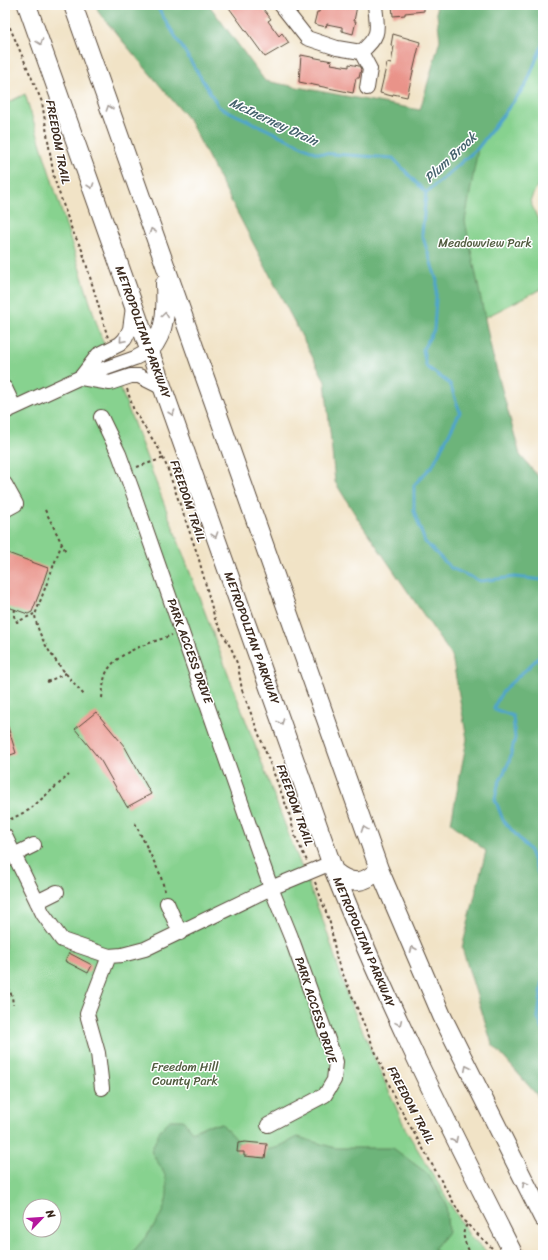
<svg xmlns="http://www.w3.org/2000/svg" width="548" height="1260" font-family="Sriracha,sans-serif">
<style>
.green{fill:#87d28f;stroke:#617e56;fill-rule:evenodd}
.forest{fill:#6db47a;stroke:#546f4c}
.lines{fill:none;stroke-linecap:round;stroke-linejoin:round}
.stream{stroke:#50a5cc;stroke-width:3}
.building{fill:#e99389}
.minor-casing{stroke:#564637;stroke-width:16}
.major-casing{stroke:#564637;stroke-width:20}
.path{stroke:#564637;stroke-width:2;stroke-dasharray:3 3;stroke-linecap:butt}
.minor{stroke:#fff;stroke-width:14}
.major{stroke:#fff;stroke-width:18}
.oneway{stroke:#a79f9a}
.labels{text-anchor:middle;stroke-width:3;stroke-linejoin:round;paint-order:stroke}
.street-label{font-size:12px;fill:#3b2a1e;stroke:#fff}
.park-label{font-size:12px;fill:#525c40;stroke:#fff}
.water-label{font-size:13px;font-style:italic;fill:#44616c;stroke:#fff}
</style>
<rect width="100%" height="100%" fill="#fff"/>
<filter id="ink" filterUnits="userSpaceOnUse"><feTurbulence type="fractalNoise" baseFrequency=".025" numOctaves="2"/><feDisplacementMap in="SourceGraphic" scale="8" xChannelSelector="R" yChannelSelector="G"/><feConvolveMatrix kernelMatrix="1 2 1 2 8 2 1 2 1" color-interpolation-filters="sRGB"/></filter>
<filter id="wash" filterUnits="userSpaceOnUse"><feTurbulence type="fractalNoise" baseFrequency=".012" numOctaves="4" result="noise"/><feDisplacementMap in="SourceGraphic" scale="16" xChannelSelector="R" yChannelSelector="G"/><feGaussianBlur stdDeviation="0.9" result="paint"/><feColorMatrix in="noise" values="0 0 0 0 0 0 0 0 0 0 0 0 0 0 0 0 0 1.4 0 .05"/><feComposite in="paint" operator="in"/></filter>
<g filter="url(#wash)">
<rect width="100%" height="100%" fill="#f1e3c6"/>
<path class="green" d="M 543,43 L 543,173 L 530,201 L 543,231 L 543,288 L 423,349 L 426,193 L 526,85 Z
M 25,94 L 99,331 L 290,838 L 325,926 L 347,995 L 406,1130 L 469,1235 L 490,1255 L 5,1255 L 5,104 ZM 30,1206 L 54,1206 L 54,1230 L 30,1230 Z"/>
<path class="forest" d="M 96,5 L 209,5 L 265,81 L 420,110 L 440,40 L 436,5 L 543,5 L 543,43 L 526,85 L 478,148 L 465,221 L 492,353 L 520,455 L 543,482 L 543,1102 L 492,1044 L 462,948 L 486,851 L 451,823 L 467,739 L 452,656 L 358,519 L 335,482 L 325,381 L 189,120 L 99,13 Z
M 170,1120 L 183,1120 L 192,1132 L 207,1125 L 222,1124 L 243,1148 L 259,1151 L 276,1148 L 298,1137 L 335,1148 L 393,1148 L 428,1174 L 446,1203 L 448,1232 L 434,1249 L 441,1255 L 130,1255 C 148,1234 173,1210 166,1179 C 164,1170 155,1159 151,1151 L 160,1130 Z"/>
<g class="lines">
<path class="stream" d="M 156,5 L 219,107 L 317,153 L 393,158 L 426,193
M 543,43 L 526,85 L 478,148 L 426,193 L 422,234 L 437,281 L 434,330 L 423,349 L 426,366 L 450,384 L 460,412 L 433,465 L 414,485 L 414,511 L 425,542 L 451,568 L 480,581 L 515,577 L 543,580
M 543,651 C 529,673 501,683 494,709 L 513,716 L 515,738 L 509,762 L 498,785 L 495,799 L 503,820 L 530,851 L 543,886
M 543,980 L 538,1018 L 543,1030"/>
</g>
<g id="blocks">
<path class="building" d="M 227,5 L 260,5 L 271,19 L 268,21 L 279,36 L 282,33 L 289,43 L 265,57 Z
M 321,5 L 357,6 L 354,21 L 356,21 L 353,34 L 342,31 L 342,27 L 327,24 L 326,27 L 314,24 L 317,12 L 319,12 Z
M 392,5 L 424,5 L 424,11 L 405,13 L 405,15 L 393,16 Z
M 393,34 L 420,42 L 407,97 L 393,94 L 392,96 L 380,93 L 387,63 L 391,64 L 394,46 L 391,45 Z
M 301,55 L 332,61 L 331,64 L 349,67 L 349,64 L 359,66 L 361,69 L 359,78 L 356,78 L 353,93 L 299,82 Z
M 5,552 L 48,568 L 41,589 L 32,612 L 28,614 L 5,606 Z
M 96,712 L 125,747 L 151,794 L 127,807 L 101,761 L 75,729 Z
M 7,724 L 16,753 L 5,757 L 5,725 Z
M 69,953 L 92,965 L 88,973 L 65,961 Z
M 245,1142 L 267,1144 L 265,1158 L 244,1156 L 244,1152 L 237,1152 L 238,1143 Z"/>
</g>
</g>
<g filter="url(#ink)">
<use href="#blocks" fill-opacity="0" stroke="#564637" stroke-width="1"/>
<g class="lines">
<defs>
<path id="minor" d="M 281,5 L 307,38 L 337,48 L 361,52 C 382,34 377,29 375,5
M 361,52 L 370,69 L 367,88
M 81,377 L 98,355 L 120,344 L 125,339 L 130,329 L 133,307
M 81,378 L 110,383 L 131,376 L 139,376 L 163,388
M 5,388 L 14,407
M 5,412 L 81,377 L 135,358 L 150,350
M 101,417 L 119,454 L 135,498 L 271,888 L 291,937 L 336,1062 L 334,1080 L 325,1095 L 268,1125
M 5,484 L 16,504 L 5,510
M 5,836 L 43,914 L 62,940 L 109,956 L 122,955 L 145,949 L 271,888 L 331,863
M 14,855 L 34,845
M 37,902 L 57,892
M 167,903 L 180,933
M 102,1088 L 98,1053 L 87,1014 L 109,956"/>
<path id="major" d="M 27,5 L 334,871 C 386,1003 450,1129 514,1255
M 73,5 L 379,869 L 442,1016 L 543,1218
M 150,350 C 167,332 166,306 165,283
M 334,871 C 351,885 364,885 379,869"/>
</defs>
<use href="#minor" class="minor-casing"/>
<use href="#major" class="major-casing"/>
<path class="path" d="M 5,16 L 42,102 L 54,178 L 72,230 L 82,250 L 108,338
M 127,389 L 134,411 L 159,449 L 167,467 L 198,556 L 215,619 L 233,652 L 238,666 L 242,690 L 289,813 L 295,836 L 307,861
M 137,467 L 164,458
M 45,510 L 66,552
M 62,543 L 35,615 C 39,646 65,672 84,695
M 15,609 L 14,616 L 17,622 L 34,614
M 47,682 L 66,673
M 102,698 C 103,691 103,683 105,676 C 114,651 150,644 172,635
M 5,822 L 29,810 L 69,775
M 135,823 L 160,874 L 165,891
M 315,882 L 330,923 L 337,960 L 396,1101 L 464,1221 L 496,1252
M 5,982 L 12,996 L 13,1005
M 467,1225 C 459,1234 467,1246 471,1255"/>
<use href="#minor" class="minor"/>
<use href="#major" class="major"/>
</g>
<defs><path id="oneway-chevron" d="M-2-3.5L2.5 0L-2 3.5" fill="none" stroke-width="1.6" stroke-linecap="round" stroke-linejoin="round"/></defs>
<g class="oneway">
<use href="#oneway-chevron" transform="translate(40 42) rotate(70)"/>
<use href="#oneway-chevron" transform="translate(109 108) rotate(-109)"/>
<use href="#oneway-chevron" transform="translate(91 186) rotate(71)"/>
<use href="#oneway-chevron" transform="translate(152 231) rotate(-109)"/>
<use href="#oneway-chevron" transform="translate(165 315) rotate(-82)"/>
<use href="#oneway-chevron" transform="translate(122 340) rotate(131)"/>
<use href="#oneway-chevron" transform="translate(172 413) rotate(71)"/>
<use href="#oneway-chevron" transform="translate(215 535) rotate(71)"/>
<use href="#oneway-chevron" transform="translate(281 722) rotate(70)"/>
<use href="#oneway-chevron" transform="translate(364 829) rotate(-110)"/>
<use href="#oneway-chevron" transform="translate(413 949) rotate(-113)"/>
<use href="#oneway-chevron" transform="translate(399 1023) rotate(66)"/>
<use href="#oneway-chevron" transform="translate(467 1068) rotate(-116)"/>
<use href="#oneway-chevron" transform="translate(455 1140) rotate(63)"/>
<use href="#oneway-chevron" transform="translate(525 1184) rotate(-117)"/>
</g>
</g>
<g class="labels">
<g class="street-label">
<text transform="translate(58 142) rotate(79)" y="4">FREEDOM TRAIL</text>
<text transform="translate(143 332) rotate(70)" y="4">METROPOLITAN PARKWAY</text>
<text transform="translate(188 501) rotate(71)" y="4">FREEDOM TRAIL</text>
<text transform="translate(252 638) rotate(70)" y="4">METROPOLITAN PARKWAY</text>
<text transform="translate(190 651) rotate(70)" y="4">PARK ACCESS DRIVE</text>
<text transform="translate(295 805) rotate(70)" y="4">FREEDOM TRAIL</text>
<text transform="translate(364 942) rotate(67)" y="4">METROPOLITAN PARKWAY</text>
<text transform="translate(316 1010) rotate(72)" y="4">PARK ACCESS DRIVE</text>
<text transform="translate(411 1105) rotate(62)" y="4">FREEDOM TRAIL</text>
</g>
<g class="park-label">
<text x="485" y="247">Meadowview Park</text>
<text x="185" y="1071">Freedom Hill<tspan x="185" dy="14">County Park</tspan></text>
</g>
<g class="water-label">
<text transform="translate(274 121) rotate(25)" y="5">McInerney Drain</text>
<text transform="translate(450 157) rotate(-43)" y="5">Plum Brook</text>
</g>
</g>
<rect width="548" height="1260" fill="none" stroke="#fff" stroke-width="20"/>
<g transform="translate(42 1218) rotate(65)"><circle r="19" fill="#ffffff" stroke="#b1aaa5"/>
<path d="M0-3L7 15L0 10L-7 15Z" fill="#b5179e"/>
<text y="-6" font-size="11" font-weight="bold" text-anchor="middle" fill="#3b2a1e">N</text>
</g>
</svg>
